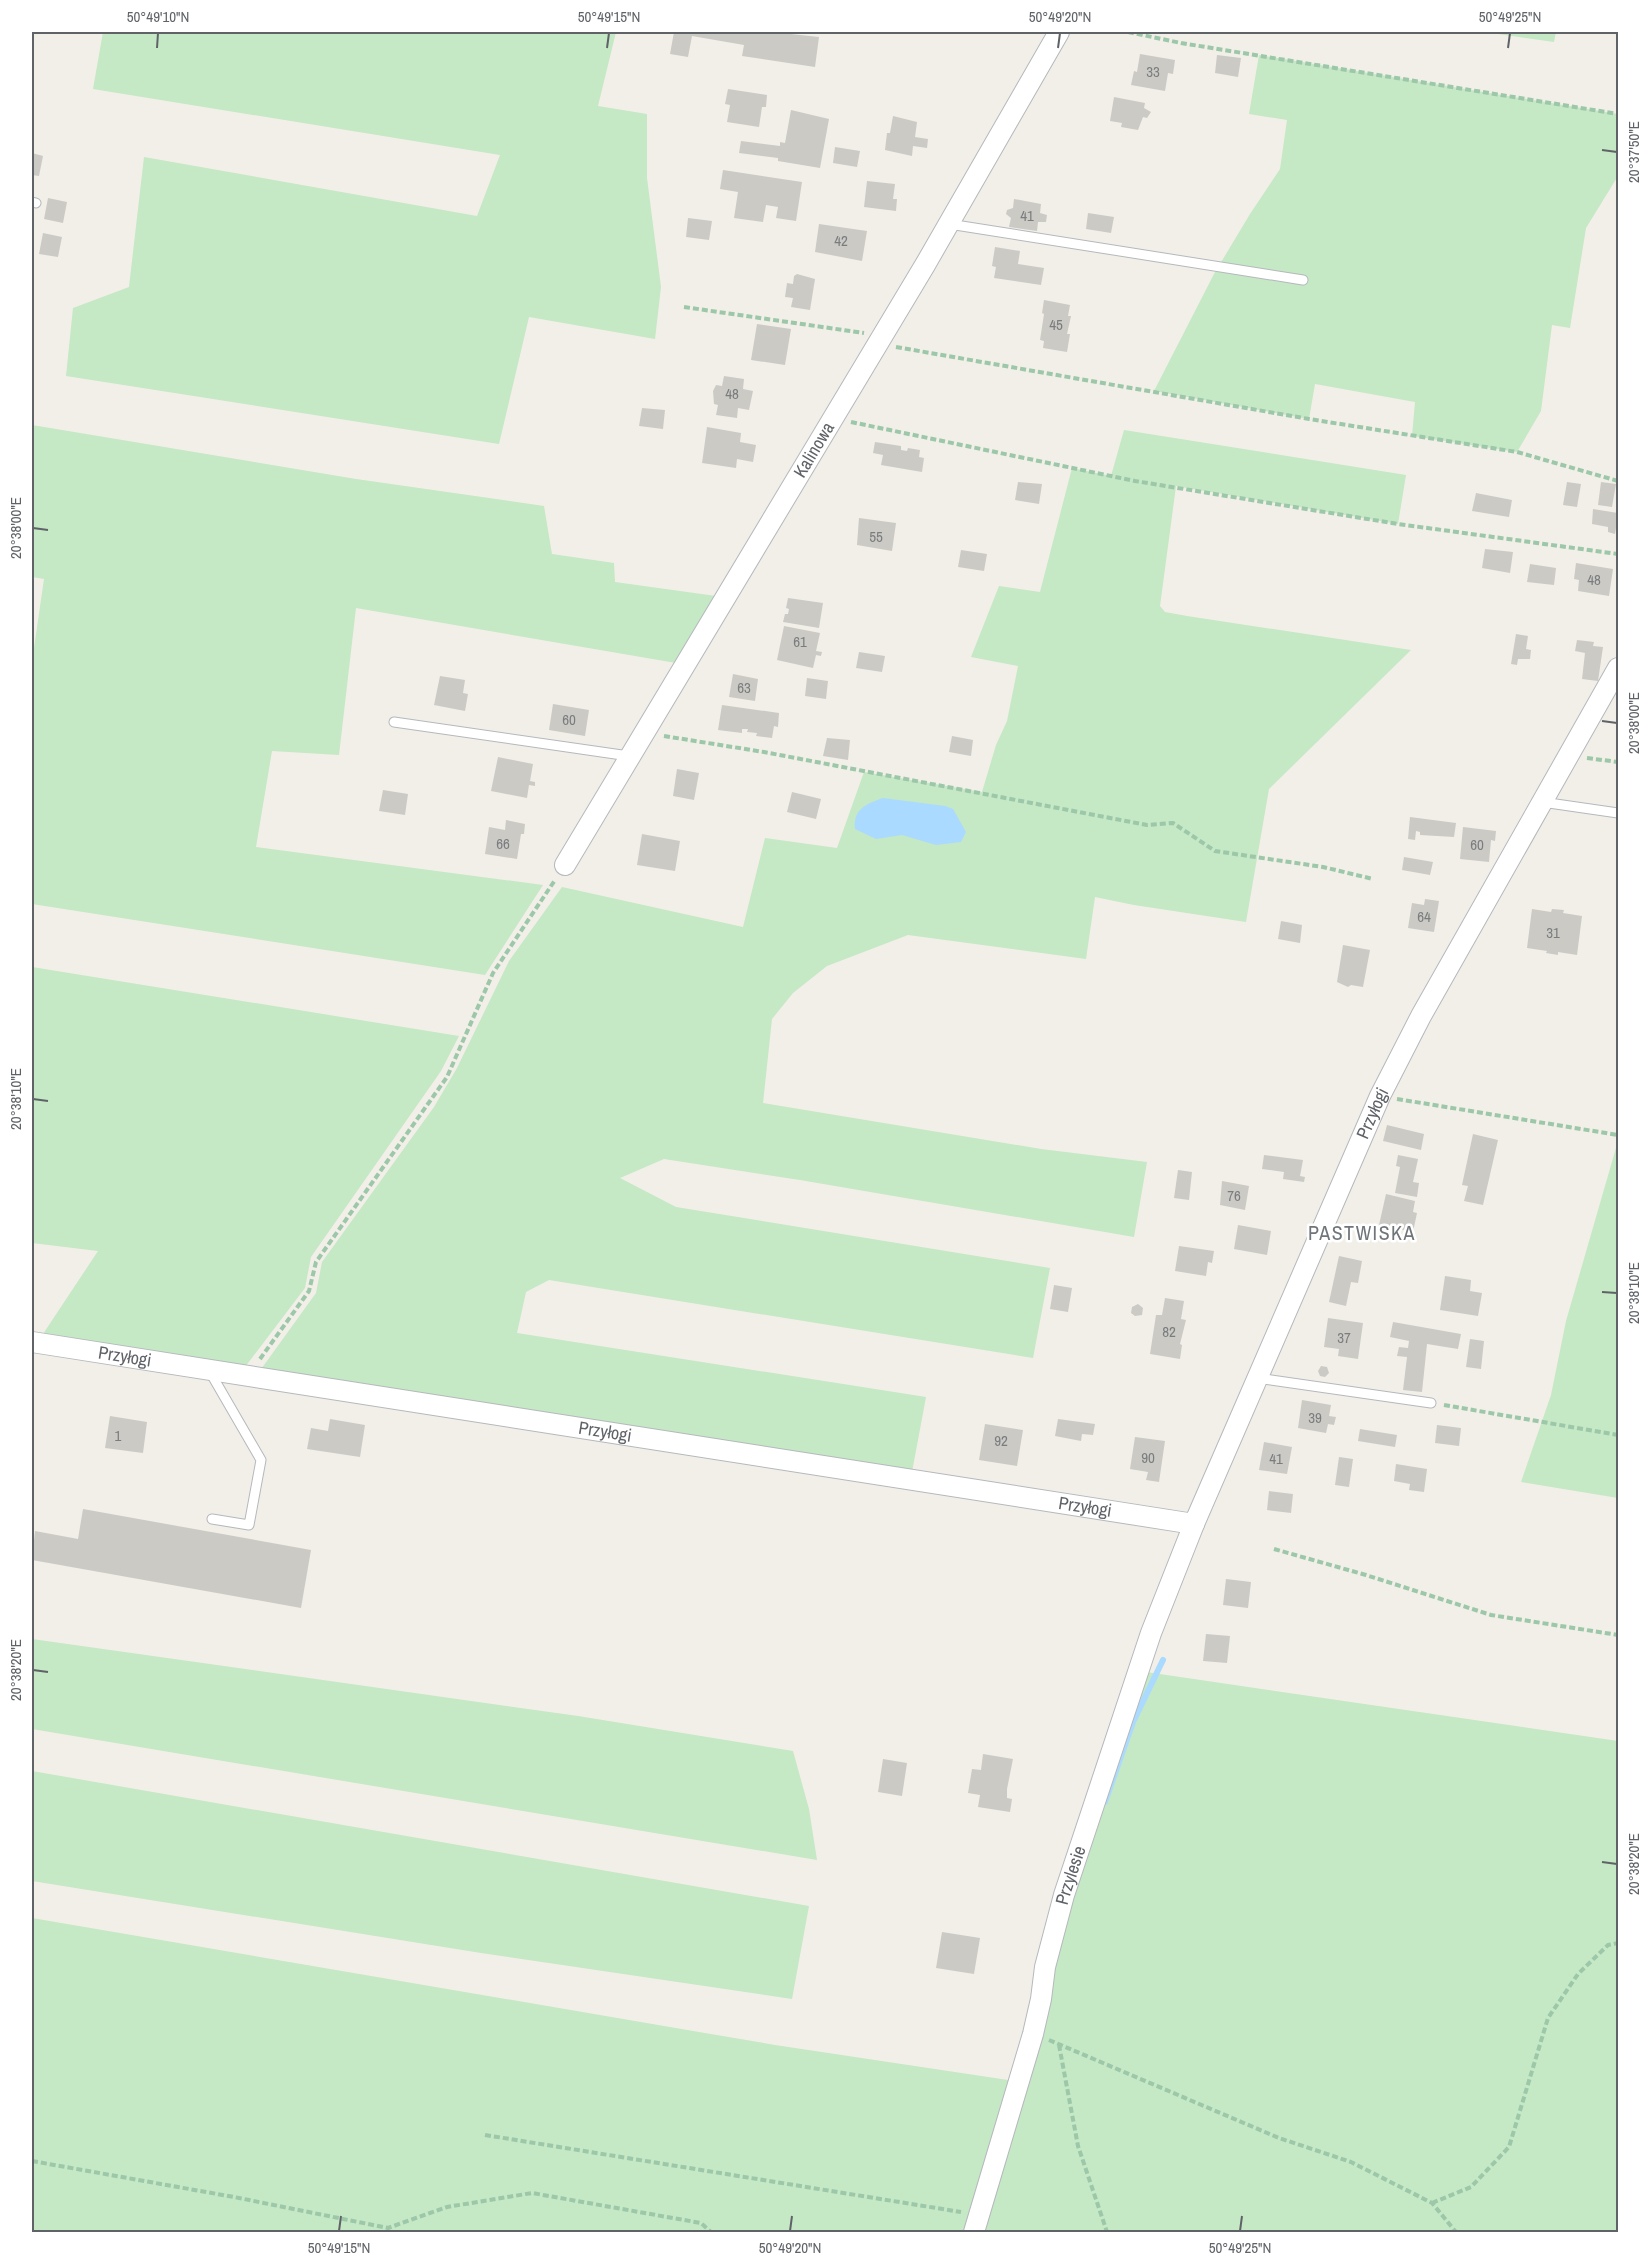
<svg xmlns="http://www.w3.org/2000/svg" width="1650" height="2264" font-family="'Archivo Narrow',sans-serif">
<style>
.green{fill:#c5e8c5}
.water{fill:#aadaff}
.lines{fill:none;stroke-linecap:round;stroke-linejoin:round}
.stream{stroke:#aadaff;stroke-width:6}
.building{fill:#cccac5}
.service-casing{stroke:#b5b8bc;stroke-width:11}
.minor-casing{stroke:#b5b8bc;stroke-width:22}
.path{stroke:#9cc7a9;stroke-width:4;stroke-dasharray:6 3;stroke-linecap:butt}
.service{stroke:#fff;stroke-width:9}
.minor{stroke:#fff;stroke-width:20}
.ticks{fill:none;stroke:#5f6368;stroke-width:2}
.labels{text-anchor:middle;stroke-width:5;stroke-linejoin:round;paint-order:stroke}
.number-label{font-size:15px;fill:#7a7d7f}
.street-label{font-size:18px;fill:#5f6368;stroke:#fff}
.neighbourhood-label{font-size:20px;letter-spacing:1.5px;fill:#70757a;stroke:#fff}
.neatline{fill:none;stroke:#5f6368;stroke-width:2}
.ticks-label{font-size:15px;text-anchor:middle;fill:#5f6368}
</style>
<rect width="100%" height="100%" fill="#f1efe8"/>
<path class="green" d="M 103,32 L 616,32 L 598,106 L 647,114 L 647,178 L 661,287 L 655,339 L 529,317 L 499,444 L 66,376 L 73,308 L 129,287 L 144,157 L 477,216 L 500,155 L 93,89 Z
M 1484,32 L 1556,32 L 1554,42 Z
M 1259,55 L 1618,114 L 1618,176 L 1586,228 L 1570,328 L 1552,325 L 1541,411 L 1517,452 L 1412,436 L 1415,402 L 1315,384 L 1309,419 L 1154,391 L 1214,274 L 1250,214 L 1280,169 L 1287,120 L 1249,114 Z
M 32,425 L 356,479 L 544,506 L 552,554 L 614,563 L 615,582 L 716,596 L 676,663 L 356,608 L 339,755 L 272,751 L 256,847 L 543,885 L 485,975 L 32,904 L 32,662 L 44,579 L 32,577 Z
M 1124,430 L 1406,475 L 1398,524 L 1176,486 L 1160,606 L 1165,612 L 1187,616 L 1411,650 L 1269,789 L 1246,922 L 1134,905 L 1095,897 L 1086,959 L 908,935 L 827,966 L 793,993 L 772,1019 L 763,1103 L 1041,1149 L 1147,1162 L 1134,1237 L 800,1180 L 664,1159 L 620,1178 L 676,1207 L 1050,1268 L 1033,1358 L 549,1280 L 526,1292 L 517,1333 L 926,1397 L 912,1472 L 259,1372 L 316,1293 L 322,1262 L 434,1107 L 457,1068 L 509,961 L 562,887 L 743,927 L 765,838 L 837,848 L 864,772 L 982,792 L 996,745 L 1007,721 L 1018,666 L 971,657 L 999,586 L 1040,592 L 1072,468 L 1111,476 Z
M 32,967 L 459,1036 L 441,1071 L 311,1257 L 305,1288 L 245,1367 L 43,1334 L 98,1251 L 32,1243 Z
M 1618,1141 L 1618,1498 L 1521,1482 L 1551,1395 L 1566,1321 Z
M 32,1639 L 578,1716 L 793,1751 L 809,1809 L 817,1860 L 32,1729 Z
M 1146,1672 L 1618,1741 L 1618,2232 L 32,2232 L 32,1918 L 775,2045 L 1008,2080 L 1022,2088 L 1073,1897 Z
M 32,1771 L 809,1906 L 792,1999 L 481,1953 L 32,1881 Z"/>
<path class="water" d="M 883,798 L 945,806 L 953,809 L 966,832 L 961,842 L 936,845 L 902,835 L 876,839 L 855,829 C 853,809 866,804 883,798 Z"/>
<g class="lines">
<path class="stream" d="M 1105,1802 L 1133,1722 L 1163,1660"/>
</g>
<path class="building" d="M 674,32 L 772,32 L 819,37 L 815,67 L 742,56 L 744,45 L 692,36 L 688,57 L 670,54 Z
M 1140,54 L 1175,60 L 1173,74 L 1168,73 L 1165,91 L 1131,85 L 1134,71 L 1137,72 Z
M 1217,55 L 1241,58 L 1238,77 L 1215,73 Z
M 728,89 L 767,95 L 766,107 L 762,107 L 759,127 L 727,122 L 730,105 L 725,104 Z
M 1114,97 L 1145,103 L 1144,108 L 1151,112 L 1147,118 L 1143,117 L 1138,130 L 1121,127 L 1122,123 L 1110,121 Z
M 791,110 L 829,119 L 820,168 L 778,161 L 778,158 L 739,153 L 741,141 L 780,146 L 780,142 L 785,143 Z
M 893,116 L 917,122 L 915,137 L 928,139 L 927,148 L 913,146 L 912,156 L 885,150 L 887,133 L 890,133 Z
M 835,147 L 860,151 L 857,167 L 833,163 Z
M 32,153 L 43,156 L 39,176 L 32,175 Z
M 723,170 L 802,182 L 796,221 L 776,218 L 778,207 L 766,205 L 763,222 L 734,218 L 738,192 L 720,189 Z
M 867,181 L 895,184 L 893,199 L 897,199 L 896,211 L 864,207 Z
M 48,198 L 67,202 L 63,223 L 44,219 Z
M 1014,199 L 1041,204 L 1040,213 L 1047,215 L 1046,222 L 1038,222 L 1037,231 L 1009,227 L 1011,218 L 1006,214 L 1007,210 L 1013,208 Z
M 1088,213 L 1114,217 L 1111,233 L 1086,229 Z
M 688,218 L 712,221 L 709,240 L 686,237 Z
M 819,224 L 867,231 L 862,261 L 815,252 Z
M 43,233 L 62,237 L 58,257 L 39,254 Z
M 995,247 L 1020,251 L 1018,264 L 1044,268 L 1041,285 L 994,278 L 996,267 L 992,266 Z
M 797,274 L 815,279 L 810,310 L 791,307 L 793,298 L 785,297 L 787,283 L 793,284 L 794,276 Z
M 1044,300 L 1070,305 L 1068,316 L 1071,316 L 1067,334 L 1070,334 L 1067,352 L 1043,348 L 1044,341 L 1040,340 L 1044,314 L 1042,313 Z
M 757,324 L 791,329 L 785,365 L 751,360 Z
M 724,376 L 744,379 L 743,389 L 753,391 L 749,410 L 738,408 L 737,418 L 716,415 L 718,405 L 714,404 L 713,391 L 716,385 L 722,386 Z
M 642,408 L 665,410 L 663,429 L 639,426 Z
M 707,427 L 741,433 L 740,442 L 756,445 L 753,462 L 737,459 L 736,468 L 702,463 Z
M 875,442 L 901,446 L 901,450 L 907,451 L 908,448 L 920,450 L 919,457 L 924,458 L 922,472 L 881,465 L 883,455 L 873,453 Z
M 1018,482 L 1042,484 L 1039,504 L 1015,500 Z
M 1567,482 L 1581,484 L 1577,507 L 1563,505 Z
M 1601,482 L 1616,484 L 1612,507 L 1598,505 Z
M 1476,493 L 1512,500 L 1509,517 L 1472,511 Z
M 1593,509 L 1618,513 L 1618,529 L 1616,528 L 1615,534 L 1608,532 L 1608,527 L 1592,524 Z
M 859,518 L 896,523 L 892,551 L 857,545 Z
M 1485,549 L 1513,552 L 1510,573 L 1482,568 Z
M 961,550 L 987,554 L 984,571 L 958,567 Z
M 1576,563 L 1613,569 L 1609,596 L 1578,591 L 1579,580 L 1574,579 Z
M 1530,564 L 1556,568 L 1554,585 L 1527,582 Z
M 788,598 L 823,603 L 819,628 L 783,622 L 785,614 L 788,614 L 789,609 L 786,608 Z
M 784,626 L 820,633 L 816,651 L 822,652 L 821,656 L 816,655 L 813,668 L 777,660 Z
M 1516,634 L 1528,636 L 1526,649 L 1531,650 L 1530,659 L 1518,659 L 1517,665 L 1511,664 Z
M 1577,640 L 1594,642 L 1593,646 L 1603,647 L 1598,681 L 1582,679 L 1585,653 L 1575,651 Z
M 859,652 L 885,656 L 882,672 L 856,668 Z
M 733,674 L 758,679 L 755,701 L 729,697 Z
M 440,676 L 465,680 L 463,693 L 468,694 L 465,711 L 434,705 Z
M 807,678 L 828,681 L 826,699 L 805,696 Z
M 553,704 L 589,710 L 585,736 L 549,730 Z
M 722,705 L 779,713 L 778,727 L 774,726 L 772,738 L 756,736 L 757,733 L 747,732 L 748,729 L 742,729 L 742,733 L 718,730 Z
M 952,736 L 973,740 L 971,756 L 949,752 Z
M 827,738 L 850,740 L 848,760 L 823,756 Z
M 498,757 L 533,764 L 530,781 L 535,782 L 535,786 L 529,785 L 527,798 L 491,791 Z
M 677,769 L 699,773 L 694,800 L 673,796 Z
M 383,790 L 408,794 L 405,815 L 379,811 Z
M 792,792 L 821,799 L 816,819 L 787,812 Z
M 1410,817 L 1456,823 L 1454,837 L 1420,835 L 1420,832 L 1416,831 L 1415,840 L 1408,839 Z
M 506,820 L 525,824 L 524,834 L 521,834 L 517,859 L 485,854 L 489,827 L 505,830 Z
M 1463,827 L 1496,831 L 1495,841 L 1491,840 L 1489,862 L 1460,859 Z
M 642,834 L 680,841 L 675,871 L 637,865 Z
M 1404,857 L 1433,862 L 1430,875 L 1402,870 Z
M 1425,899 L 1439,901 L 1434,932 L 1408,928 L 1412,903 L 1424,905 Z
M 1532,909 L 1551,912 L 1552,909 L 1564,910 L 1563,913 L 1582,916 L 1577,955 L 1558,952 L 1558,955 L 1546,953 L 1547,951 L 1527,948 Z
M 1281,921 L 1302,925 L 1300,943 L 1278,939 Z
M 1343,945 L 1370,950 L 1363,987 L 1351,985 L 1348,987 L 1337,982 Z
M 1387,1125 L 1424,1134 L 1421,1150 L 1383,1141 Z
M 1473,1134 L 1498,1140 L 1483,1205 L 1464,1201 L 1468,1186 L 1462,1185 Z
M 1264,1155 L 1303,1160 L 1300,1176 L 1305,1177 L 1304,1182 L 1283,1179 L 1284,1172 L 1262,1169 Z
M 1398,1155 L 1418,1159 L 1413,1182 L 1419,1183 L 1417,1197 L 1395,1193 L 1400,1167 L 1396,1166 Z
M 1178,1170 L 1192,1172 L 1189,1200 L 1174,1198 Z
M 1222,1181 L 1249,1186 L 1245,1210 L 1220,1205 Z
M 1386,1194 L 1415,1201 L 1413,1212 L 1417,1213 L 1413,1232 L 1379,1225 Z
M 1238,1225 L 1271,1231 L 1267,1255 L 1234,1249 Z
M 1179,1246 L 1214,1251 L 1212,1263 L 1208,1262 L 1206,1276 L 1175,1271 Z
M 1339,1256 L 1362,1261 L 1358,1283 L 1351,1282 L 1346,1306 L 1329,1302 Z
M 1445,1276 L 1471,1280 L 1470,1291 L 1482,1293 L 1478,1316 L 1440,1310 Z
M 1054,1285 L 1072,1288 L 1068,1312 L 1050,1309 Z
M 1165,1298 L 1184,1301 L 1181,1319 L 1186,1320 L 1180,1344 L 1182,1345 L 1180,1359 L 1150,1354 L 1156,1315 L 1162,1315 Z
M 1138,1304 L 1143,1308 L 1142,1315 L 1135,1316 L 1131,1313 L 1132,1307 Z
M 1328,1318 L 1363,1323 L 1358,1359 L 1338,1356 L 1339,1349 L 1324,1347 Z
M 1393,1322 L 1461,1334 L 1458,1349 L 1427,1344 L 1422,1392 L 1403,1390 L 1407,1357 L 1397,1356 L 1399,1347 L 1408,1348 L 1409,1341 L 1390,1337 Z
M 1470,1339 L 1484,1341 L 1481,1369 L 1466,1367 Z
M 1321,1366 L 1327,1367 L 1329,1373 L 1325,1377 L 1320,1376 L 1318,1371 Z
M 1302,1400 L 1331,1405 L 1329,1416 L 1336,1417 L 1334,1425 L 1328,1424 L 1326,1433 L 1298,1428 Z
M 110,1416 L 147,1422 L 143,1453 L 105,1448 Z
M 330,1419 L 365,1425 L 360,1457 L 307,1449 L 311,1428 L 328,1431 Z
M 1058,1419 L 1095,1424 L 1093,1435 L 1082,1434 L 1081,1441 L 1055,1436 Z
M 985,1424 L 1023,1430 L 1017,1466 L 979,1460 Z
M 1437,1425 L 1461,1428 L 1459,1446 L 1435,1443 Z
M 1360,1429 L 1397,1435 L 1395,1447 L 1358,1441 Z
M 1135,1437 L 1165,1441 L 1159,1482 L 1146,1480 L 1148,1472 L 1130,1469 Z
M 1264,1442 L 1292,1447 L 1287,1474 L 1259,1470 Z
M 1339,1457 L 1353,1459 L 1349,1487 L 1335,1485 Z
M 1396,1464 L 1427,1469 L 1424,1492 L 1409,1490 L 1410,1484 L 1394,1481 Z
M 1269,1491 L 1293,1494 L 1291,1513 L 1267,1510 Z
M 83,1509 L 311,1550 L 301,1608 L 32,1560 L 35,1531 L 78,1539 Z
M 1226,1579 L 1251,1582 L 1248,1608 L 1223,1605 Z
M 1206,1634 L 1230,1636 L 1227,1663 L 1203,1661 Z
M 983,1754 L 1013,1759 L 1007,1789 L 1007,1798 L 1012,1799 L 1010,1812 L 978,1807 L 980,1795 L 968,1793 L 972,1769 L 981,1770 Z
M 883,1759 L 907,1763 L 902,1796 L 878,1792 Z
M 942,1932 L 980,1938 L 974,1974 L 936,1968 Z"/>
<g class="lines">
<defs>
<path id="service" d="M 32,202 L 36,203
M 949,224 L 1303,280
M 394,722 L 629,756
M 1542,802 L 1618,813
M 210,1372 L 261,1460 L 249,1525 L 212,1519
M 1257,1378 L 1431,1403"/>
<g id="minor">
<path id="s1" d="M 565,865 L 925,265 L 1059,32"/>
<path id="s2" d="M 32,1342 L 1194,1524 L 1380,1096 L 1421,1016 L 1618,668"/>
<path id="s3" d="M 974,2232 L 1033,2034 L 1041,1999 L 1045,1967 L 1064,1895 L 1151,1633 L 1194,1524"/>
</g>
</defs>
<use href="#service" class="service-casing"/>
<use href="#minor" class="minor-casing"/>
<path class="path" d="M 1128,32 L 1181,43 L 1618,114
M 684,307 L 864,333
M 896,347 L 1309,419 L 1517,452 L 1618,481
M 851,422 L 1135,481 L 1398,524 L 1618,554
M 664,736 L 764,752 L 1147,825 L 1173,823 L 1215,851 L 1323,867 L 1373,879
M 1587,758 L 1618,762
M 1397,1099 L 1618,1135
M 260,1359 L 309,1291 L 316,1262 L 447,1077 L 493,973 L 555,880
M 1444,1405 L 1618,1435
M 1274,1549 L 1366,1575 L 1491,1615 L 1618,1635
M 1049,2040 L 1279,2138 L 1351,2162 L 1432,2203 L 1456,2232
M 1059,2045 L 1078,2146 L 1107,2232
M 485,2135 L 961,2212
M 32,2161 L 234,2197 L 388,2228 L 447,2207 L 532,2193 L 701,2223 L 711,2232
M 1432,2203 L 1471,2187 L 1509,2147 L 1548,2018 L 1578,1974 L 1608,1945 L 1618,1943"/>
<use href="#service" class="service"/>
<use href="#minor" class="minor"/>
</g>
<path class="ticks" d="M 157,48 L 158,33M 607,48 L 609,33M 1058,48 L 1060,33M 1508,48 L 1510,33M 1602,150 L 1617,152M 33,528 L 48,530M 1602,721 L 1617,723M 33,1099 L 48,1101M 1602,1292 L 1617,1293M 33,1670 L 48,1672M 1602,1862 L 1617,1864M 339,2231 L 341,2216M 790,2231 L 792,2216M 1240,2231 L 1242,2216"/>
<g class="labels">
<g class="number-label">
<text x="1153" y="77">33</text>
<text x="1027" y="221">41</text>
<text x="841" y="246">42</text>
<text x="1056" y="330">45</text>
<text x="732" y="399">48</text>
<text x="876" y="542">55</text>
<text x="1594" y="585">48</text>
<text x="800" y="647">61</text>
<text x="744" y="693">63</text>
<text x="569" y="725">60</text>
<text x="503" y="849">66</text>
<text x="1477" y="850">60</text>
<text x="1424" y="922">64</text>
<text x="1553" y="938">31</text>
<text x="1234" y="1201">76</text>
<text x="1169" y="1337">82</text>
<text x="1344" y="1343">37</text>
<text x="1315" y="1423">39</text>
<text x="118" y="1441">1</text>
<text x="1001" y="1446">92</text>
<text x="1148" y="1463">90</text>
<text x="1276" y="1464">41</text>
</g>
<g class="street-label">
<text dy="6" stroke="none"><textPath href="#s1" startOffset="484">Kalinowa</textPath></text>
<text dy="6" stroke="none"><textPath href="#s2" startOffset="1624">Przyłogi</textPath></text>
<text dy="6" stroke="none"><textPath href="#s2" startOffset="94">Przyłogi</textPath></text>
<text dy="6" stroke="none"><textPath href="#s2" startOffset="580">Przyłogi</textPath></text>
<text dy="6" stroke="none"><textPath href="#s2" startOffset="1066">Przyłogi</textPath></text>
<text dy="6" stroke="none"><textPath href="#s3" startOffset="370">Przylesie</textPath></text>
</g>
<g class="neighbourhood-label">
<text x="1362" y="1240">PASTWISKA</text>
</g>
</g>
<rect width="1650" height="2264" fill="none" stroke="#ffffff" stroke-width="66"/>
<rect x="33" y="33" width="1584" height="2198" class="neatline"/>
<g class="ticks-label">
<text x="158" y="22">50°49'10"N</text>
<text x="609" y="22">50°49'15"N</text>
<text x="1060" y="22">50°49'20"N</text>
<text x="1510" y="22">50°49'25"N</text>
<text transform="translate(1634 152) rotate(-90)" y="5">20°37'50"E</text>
<text transform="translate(16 528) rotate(-90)" y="5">20°38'00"E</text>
<text transform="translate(1634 723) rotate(-90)" y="5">20°38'00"E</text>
<text transform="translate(16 1099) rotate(-90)" y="5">20°38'10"E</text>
<text transform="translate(1634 1293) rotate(-90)" y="5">20°38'10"E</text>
<text transform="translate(16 1670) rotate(-90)" y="5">20°38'20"E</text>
<text transform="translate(1634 1864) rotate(-90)" y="5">20°38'20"E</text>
<text x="339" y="2253">50°49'15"N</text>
<text x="790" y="2253">50°49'20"N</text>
<text x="1240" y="2253">50°49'25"N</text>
</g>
</svg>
